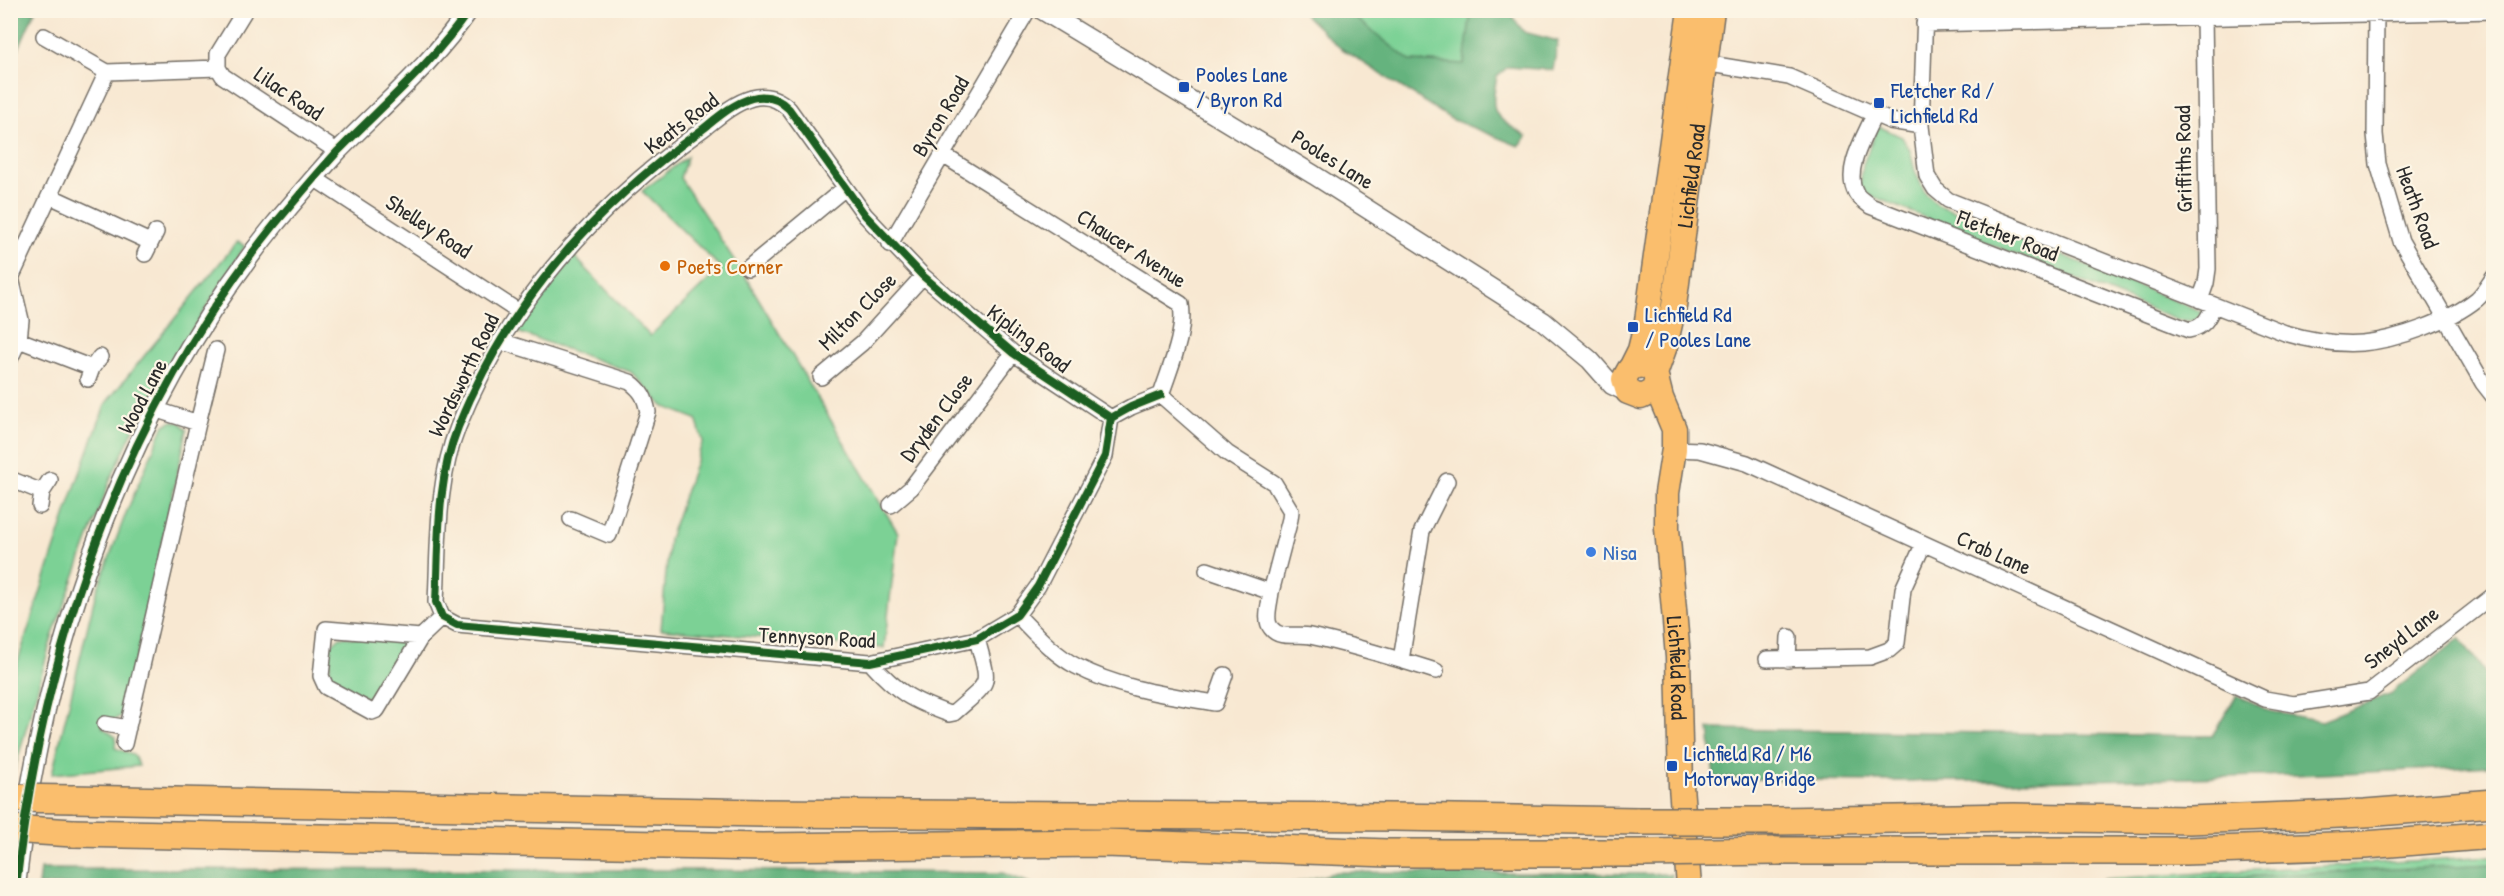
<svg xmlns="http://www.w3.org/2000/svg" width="2504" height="896" font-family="'Patrick Hand',sans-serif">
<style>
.green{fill:#7cd195;stroke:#547e60;stroke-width:1.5}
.forest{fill:#65b37e;stroke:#486f54;stroke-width:1.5}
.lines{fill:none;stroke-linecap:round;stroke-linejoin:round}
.minor-casing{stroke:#736d65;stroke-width:18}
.tertiary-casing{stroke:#736d65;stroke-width:21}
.primary-casing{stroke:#736d65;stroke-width:27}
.motorway-casing{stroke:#736d65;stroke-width:30}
.minor{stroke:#fff;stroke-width:15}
.tertiary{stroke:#fff;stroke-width:18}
.primary{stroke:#fabe6d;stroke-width:24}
.motorway{stroke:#fabe6d;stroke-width:27}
.motorway-bridge-casing{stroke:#736d65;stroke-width:30;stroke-linecap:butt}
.motorway-bridge{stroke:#fabe6d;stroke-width:27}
.cycleway-casing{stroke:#fcf5e5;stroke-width:11}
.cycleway{stroke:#1b5e20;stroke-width:8}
.transit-dot{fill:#1a4fb4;stroke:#fcf5e5;stroke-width:2}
.food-dot{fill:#e8710a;stroke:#fcf5e5;stroke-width:2}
.shop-dot{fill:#3f7fe0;stroke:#fcf5e5;stroke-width:2}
.labels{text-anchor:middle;stroke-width:4.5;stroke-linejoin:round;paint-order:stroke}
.transit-label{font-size:22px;fill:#164399;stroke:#fcf5e5;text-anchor:start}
.street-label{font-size:22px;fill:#2b2b2b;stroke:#fcf5e5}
.food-label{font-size:22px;fill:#c56008;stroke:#fcf5e5;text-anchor:start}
.shop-label{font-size:22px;fill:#366cbe;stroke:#fcf5e5;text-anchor:start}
</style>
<rect width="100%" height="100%" fill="#fcf5e5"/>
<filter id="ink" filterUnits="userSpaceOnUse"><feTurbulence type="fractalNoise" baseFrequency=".0167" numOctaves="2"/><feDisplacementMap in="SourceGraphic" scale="12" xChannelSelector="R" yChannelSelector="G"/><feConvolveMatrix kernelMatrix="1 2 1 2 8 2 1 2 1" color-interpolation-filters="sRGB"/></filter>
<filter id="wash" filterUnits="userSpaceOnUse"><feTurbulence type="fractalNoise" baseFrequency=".008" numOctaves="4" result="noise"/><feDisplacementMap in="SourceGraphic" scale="24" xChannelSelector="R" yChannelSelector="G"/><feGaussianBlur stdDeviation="1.35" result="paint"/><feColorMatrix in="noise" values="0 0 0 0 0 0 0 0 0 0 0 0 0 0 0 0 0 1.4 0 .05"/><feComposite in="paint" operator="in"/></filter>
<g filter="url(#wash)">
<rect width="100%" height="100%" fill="#f8e8d2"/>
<path class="green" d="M 1347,11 L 1471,11 L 1465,64 L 1410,61 Z
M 1878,126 L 1902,137 L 1910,150 L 1915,171 L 1925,193 L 1938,205 L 2203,312 L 2195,321 L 2177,320 L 1867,194 L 1860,186 L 1863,164 Z
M 687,157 L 680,178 L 748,281 L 898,533 L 884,648 L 661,629 L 669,539 L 703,441 L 696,419 L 663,406 L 631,372 L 517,332 L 574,256 L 650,336 L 721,268 L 642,191 Z
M 237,242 L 245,246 L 144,407 L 111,478 L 52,637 L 14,772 L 11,772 L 11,682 L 73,492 L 106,403 Z
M 172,421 L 181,423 L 187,430 L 124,714 L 102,727 L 116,737 L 115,748 L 134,755 L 139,766 L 52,774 L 95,596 L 126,513 L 164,425 Z
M 340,637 L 405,640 C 402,662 386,684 370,698 L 345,692 L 329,680 L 331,645 Z
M 2493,856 L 2493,885 L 2100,886 L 2104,879 Z"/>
<path class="forest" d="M 11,10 L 35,11 L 11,66 L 10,11 Z
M 1301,11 L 1347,11 L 1410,61 L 1464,64 L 1471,11 L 1508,11 L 1524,32 L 1558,41 L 1553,70 L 1508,67 L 1497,76 C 1489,117 1494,115 1527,137 L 1519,146 L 1451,119 L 1339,47 Z
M 2460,638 L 2493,684 L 2493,766 C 2234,780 1974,785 1714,778 L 1709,729 L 2212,736 L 2237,695 L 2269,711 L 2322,721 L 2391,693 Z
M 2493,864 L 2493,885 L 2072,885 Z
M 40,869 L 708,870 L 1003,873 L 1035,885 L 38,885 Z
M 1337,872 L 1671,874 L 1673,885 L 1287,885 Z"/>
</g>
<g filter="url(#ink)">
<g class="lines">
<defs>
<path id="minor" d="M 1925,10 L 1921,126 L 1927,176 L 1935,189 L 1948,200 L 2285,333 C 2309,340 2337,345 2362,343 C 2397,340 2450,321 2477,299 C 2484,293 2488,285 2494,277
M 2376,10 L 2375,134 L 2378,164 L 2401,241 L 2483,383 L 2494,397
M 1924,24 L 2494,11
M 44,36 L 107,72
M 1698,62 L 1789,77 L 1890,121 L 1921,126
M 218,68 L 223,76 L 338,152
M 1874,115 C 1865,136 1843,170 1856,193 C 1858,198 1866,202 1870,206 L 2189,330 C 2204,327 2208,319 2214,305
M 943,155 L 1181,304 C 1186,333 1170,367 1161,395 L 1227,453 L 1274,483 L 1291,511 L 1290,519 L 1271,592
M 314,178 L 519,312
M 50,196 L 150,242
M 890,244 L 1028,10
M 145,254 L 156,232
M 748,268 L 845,188
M 2200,300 L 2206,283 L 2208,269 L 2204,16
M 19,340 L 92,368
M 500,341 L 630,382 C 642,391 645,397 648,412 L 609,535 L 571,519
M 10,359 L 19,340 L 21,320 L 11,278 L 107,72 L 218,68 L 218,54 L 245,10
M 821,377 L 862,343 L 923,276
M 88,379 L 92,368 L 100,357
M 1111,418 L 1105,456 L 1038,586 L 1017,615 L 977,639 L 870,662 L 457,625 L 442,617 L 436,602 C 439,543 436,482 458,427 C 474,387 496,346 520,311 C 569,240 633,179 703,129 C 718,117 734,103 752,98 C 767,94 779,99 789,109 L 865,215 L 923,276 L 1013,353 L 1111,418 L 1131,407 L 1161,395
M 198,423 L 216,350
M 1674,449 L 1700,450 L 1747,463 L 2265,699 L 2294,704 L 2369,692 L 2494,595
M 10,479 L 42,492
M 891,505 L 911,488 L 1013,353
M 40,506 L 42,492 L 50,480
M 1207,570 L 1271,592 C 1270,603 1264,620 1271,628 C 1280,640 1297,633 1310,636 C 1353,645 1394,658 1436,671
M 1017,615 C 1035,633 1053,654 1076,666 C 1119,689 1168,695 1215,703 L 1225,675
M 421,637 L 326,629 L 321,676 L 326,687 L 372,712 L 377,710 L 421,637 L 442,617
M 1767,659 L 1870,657 L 1889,650 L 1897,643 L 1903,589 L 1923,545
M 1401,660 L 1422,531 L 1447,481
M 1788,660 L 1789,637
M 870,662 C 898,693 911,700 949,714 L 954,713 C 992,679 990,688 977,639
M 105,724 L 128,728
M 124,744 L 198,423 L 154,409"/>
<path id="tertiary" d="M 1042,10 L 1314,175 L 1543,321 L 1590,360 L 1612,385 L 1631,394
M 16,886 C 43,646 123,413 275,224 C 296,199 316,175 338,151 C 383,105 433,63 469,10"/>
<g id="primary">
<path d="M 1631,368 L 1640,350 L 1647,321 L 1690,10"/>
<path id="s1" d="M 1655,374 L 1665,346 L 1674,306 L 1712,10"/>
<path id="s2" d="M 1657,380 L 1653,391 L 1641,397 L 1628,392 L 1624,379 L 1629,370 L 1637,365 L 1649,367 L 1655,374 L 1661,398 L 1674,429 L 1674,449 L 1667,493 L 1667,528 L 1678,657 L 1681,786 L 1689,886"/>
</g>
<path id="motorway" d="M 73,799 L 762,813 L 1394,817 L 1638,821
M 1777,821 L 2014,817 L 2189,820 L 2365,813 L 2494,803
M 73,833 L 762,847 L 1105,843 L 1388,853 L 1646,853
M 1775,851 L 2185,851 L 2365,845 L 2494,835"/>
</defs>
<use href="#minor" class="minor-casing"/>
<use href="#tertiary" class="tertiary-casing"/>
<use href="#primary" class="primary-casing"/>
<use href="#motorway" class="motorway-casing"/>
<use href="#minor" class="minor"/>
<use href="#tertiary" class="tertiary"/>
<use href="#primary" class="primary"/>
<use href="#motorway" class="motorway"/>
<defs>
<path id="motorway-bridge" d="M 10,798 L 73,799
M 1638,821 L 1777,821
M 10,829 L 73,833
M 1646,853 L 1775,851"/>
</defs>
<use href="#motorway-bridge" class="motorway-bridge-casing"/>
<use href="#motorway-bridge" class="motorway-bridge"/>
<defs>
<path id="cycleway" d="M 1111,418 L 1105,456 L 1038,586 L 1017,615 L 977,639 L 870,662 L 457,625 L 442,617 L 436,602 C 439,543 436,482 458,427 C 474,387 496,346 520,311 C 569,240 633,179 703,129 C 718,117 734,103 752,98 C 767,94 779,99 789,109 L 865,215 L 923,276 L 1013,353 L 1111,418 L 1131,407 L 1161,395
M 16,886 C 43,646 123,413 275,224 C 296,199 316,175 338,151 C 383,105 433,63 469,10"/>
</defs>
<use href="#cycleway" class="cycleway-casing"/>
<use href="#cycleway" class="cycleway"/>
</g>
</g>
<g class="transit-dot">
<rect x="1178" y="81" width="12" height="12" rx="3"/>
<rect x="1873" y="97" width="12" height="12" rx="3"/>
<rect x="1627" y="321" width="12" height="12" rx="3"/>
<rect x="1666" y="760" width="12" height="12" rx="3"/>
</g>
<circle class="food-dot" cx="665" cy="266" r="6"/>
<circle class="shop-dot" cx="1591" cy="552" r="6"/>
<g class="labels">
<g class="transit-label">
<text x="1196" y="82">Pooles Lane<tspan x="1196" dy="25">/ Byron Rd</tspan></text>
<text x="1891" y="98">Fletcher Rd /<tspan x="1891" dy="25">Lichfield Rd</tspan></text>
<text x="1645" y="322">Lichfield Rd<tspan x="1645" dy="25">/ Pooles Lane</tspan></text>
<text x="1684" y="761">Lichfield Rd / M6<tspan x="1684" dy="25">Motorway Bridge</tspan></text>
</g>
<g class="street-label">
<text transform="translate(289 93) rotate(34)" y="8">Lilac Road</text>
<text transform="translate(940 116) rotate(-59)" y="8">Byron Road</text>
<text transform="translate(681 123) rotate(-37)" y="8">Keats Road</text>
<text transform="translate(1333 159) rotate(32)" y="8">Pooles Lane</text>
<text transform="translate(2183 159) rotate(-91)" y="8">Griffiths Road</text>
<text dy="8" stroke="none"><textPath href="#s1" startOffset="202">Lichfield Road</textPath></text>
<text transform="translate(2418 207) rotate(70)" y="8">Heath Road</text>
<text transform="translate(429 226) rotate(33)" y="8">Shelley Road</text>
<text transform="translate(2008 235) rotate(21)" y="8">Fletcher Road</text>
<text transform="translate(1132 248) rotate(33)" y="8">Chaucer Avenue</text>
<text transform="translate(857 311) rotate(-45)" y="8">Milton Close</text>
<text transform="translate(1029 338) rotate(37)" y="8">Kipling Road</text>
<text transform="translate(463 375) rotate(-64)" y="8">Wordsworth Road</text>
<text transform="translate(142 396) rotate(-62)" y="8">Wood Lane</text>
<text transform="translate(936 417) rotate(-53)" y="8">Dryden Close</text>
<text transform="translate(1994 552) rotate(24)" y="8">Crab Lane</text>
<text transform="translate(817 637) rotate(3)" y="8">Tennyson Road</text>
<text transform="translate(2401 637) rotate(-38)" y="8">Sneyd Lane</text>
<text dy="8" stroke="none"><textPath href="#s2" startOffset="392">Lichfield Road</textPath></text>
</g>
<g class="food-label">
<text x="677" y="274">Poets Corner</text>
</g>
<g class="shop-label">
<text x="1603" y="560">Nisa</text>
</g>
</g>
<rect width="2504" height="896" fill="none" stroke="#fcf5e5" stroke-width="36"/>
</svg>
